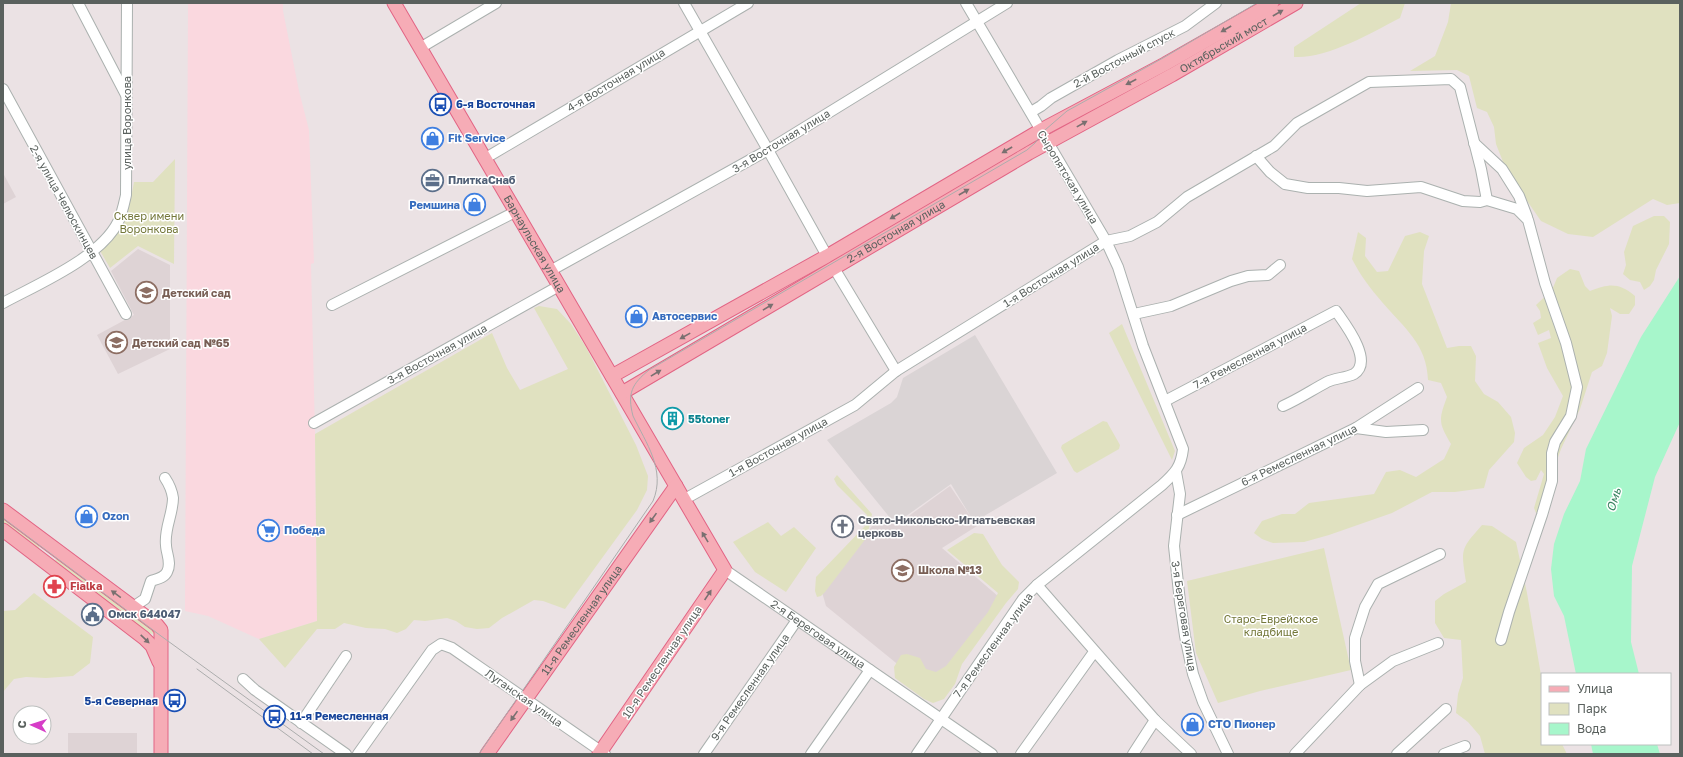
<svg xmlns="http://www.w3.org/2000/svg" width="1683" height="757" font-family="'Golos Text',sans-serif">
<style>
.commercial{fill:#fad8df}
.industrial{fill:#dad4d5}
.education{fill:#ded3d5}
.green{fill:#e0e1c0}
.water{fill:#a7f6cb}
.lines{fill:none;stroke-linecap:round;stroke-linejoin:round}
.minor-casing{stroke:#abb1af;stroke-width:12}
.major-casing{stroke:#e26484;stroke-width:15}
.minor{stroke:#fff;stroke-width:10}
.major{stroke:#f6acb6;stroke-width:13}
.tram{stroke:#acadad;stroke-width:1}
.oneway{fill:#797070}
.labels{text-anchor:middle;stroke-width:3;stroke-linejoin:round;paint-order:stroke}
.street-label{font-size:11px;fill:#5a615e;stroke:#fff}
.transit-label{font-size:11px;font-weight:bold;fill:#164399;stroke:#fff;text-anchor:start}
.shop-label{font-size:11px;font-weight:bold;fill:#366cbe;stroke:#fff;text-anchor:start}
.service-label{font-size:11px;font-weight:bold;fill:#4e5e75;stroke:#fff;text-anchor:start}
.park-label{font-size:11px;fill:#74783a;stroke:#fff}
.education-label{font-size:11px;font-weight:bold;fill:#785e54;stroke:#fff;text-anchor:start}
.culture-label{font-size:11px;font-weight:bold;fill:#0d838f;stroke:#fff;text-anchor:start}
.worship-label{font-size:11px;font-weight:bold;fill:#5b616d;stroke:#fff;text-anchor:start}
.health-label{font-size:11px;font-weight:bold;fill:#be3a42;stroke:#fff;text-anchor:start}
.water-label{font-size:12px;font-style:italic;fill:#3b8462;stroke:#fff}
</style>
<rect width="100%" height="100%" fill="#ebe2e4"/>
<path class="commercial" d="M 188,3 L 283,3 L 283,11 L 299,91 L 309,130 L 314,263 L 311,264 L 315,434 L 317,621 L 259,639 L 208,616 L 185,611 Z"/>
<path class="industrial" d="M 975,335 L 1057,473 L 974,522 L 951,484 L 895,524 L 827,440 L 891,403 L 897,397 L 903,378 Z"/>
<path class="education" d="M 3,173 L 16,197 L 3,204 Z
M 138,249 L 170,265 L 170,349 L 118,374 L 97,335 L 134,315 L 111,271 Z
M 950,486 L 977,526 L 942,548 L 999,597 L 938,697 L 826,606 L 822,592 L 876,521 L 887,517 L 895,526 Z
M 68,733 L 137,733 L 137,754 L 68,754 Z"/>
<path class="green" d="M 1361,3 L 1405,3 L 1400,18 C 1371,33 1327,59 1294,57 L 1294,47 Z
M 1451,3 L 1680,3 L 1680,203 L 1667,205 L 1653,199 L 1593,237 L 1568,234 L 1541,221 L 1507,172 L 1496,144 L 1494,127 L 1487,112 L 1477,108 L 1469,76 L 1457,70 L 1410,71 L 1435,56 L 1448,22 Z
M 175,159 L 174,264 L 138,246 L 110,268 L 99,249 L 122,224 L 131,198 L 134,182 L 153,182 Z
M 1654,216 L 1664,216 L 1670,222 L 1669,244 L 1656,270 L 1654,280 L 1650,286 L 1644,290 L 1640,282 L 1630,280 L 1623,274 L 1626,265 L 1624,252 L 1633,226 Z
M 1358,232 L 1366,238 L 1365,256 L 1377,272 L 1388,271 L 1405,236 L 1420,232 L 1429,236 L 1424,251 L 1422,284 L 1447,348 L 1459,346 L 1471,346 L 1476,356 L 1475,381 L 1484,394 L 1498,402 L 1511,417 L 1515,433 L 1514,442 L 1489,470 L 1484,488 L 1455,492 L 1432,492 L 1392,513 L 1329,535 L 1304,542 L 1273,543 L 1262,539 L 1254,533 L 1262,521 L 1282,514 L 1295,514 L 1309,503 L 1374,494 L 1386,472 L 1400,470 L 1416,477 L 1444,459 L 1451,444 C 1439,423 1438,421 1447,397 L 1441,383 L 1428,380 C 1427,344 1404,328 1382,302 C 1370,288 1360,275 1352,259 Z
M 1570,269 L 1579,271 L 1585,286 L 1590,291 C 1609,284 1618,282 1635,296 L 1635,305 L 1629,314 L 1620,314 L 1610,308 L 1612,316 L 1607,353 L 1602,366 L 1592,372 L 1580,409 L 1561,449 L 1538,513 L 1536,513 L 1534,508 L 1544,474 L 1541,470 L 1536,480 L 1531,481 L 1526,477 L 1517,463 L 1524,448 L 1543,435 L 1555,417 L 1563,396 L 1547,368 L 1538,343 L 1551,338 L 1549,330 L 1538,335 L 1533,323 L 1541,318 L 1540,311 L 1536,305 L 1552,290 L 1557,278 Z
M 539,306 L 557,309 L 571,324 L 586,347 L 636,445 L 648,476 L 647,490 L 637,510 L 565,609 L 543,601 L 534,600 L 502,618 L 489,628 L 477,629 L 465,627 L 456,621 L 447,618 L 425,621 L 414,620 L 406,629 L 397,633 L 385,629 L 366,628 L 344,623 L 335,629 L 317,629 L 285,668 L 259,639 L 317,621 L 315,434 L 492,333 L 507,368 L 520,390 L 568,369 L 534,308 Z
M 1122,324 L 1175,451 L 1172,460 L 1109,333 Z
M 1103,421 L 1107,422 L 1120,445 L 1119,449 L 1077,473 L 1074,471 L 1061,448 L 1062,445 Z
M 837,475 L 872,514 L 867,537 L 825,592 L 821,596 L 817,597 L 815,591 L 816,577 L 866,525 L 867,515 L 837,485 L 834,479 Z
M 3,516 L 39,544 L 39,549 L 36,549 L 3,525 Z
M 768,522 L 781,536 L 794,527 L 816,548 L 786,592 L 755,572 L 733,542 Z
M 1482,525 L 1492,526 L 1516,542 L 1527,593 L 1542,681 L 1542,744 L 1562,744 L 1567,754 L 1485,754 L 1480,736 L 1468,722 L 1456,713 L 1458,694 L 1463,678 L 1461,640 L 1444,638 L 1435,623 L 1435,601 L 1444,594 L 1466,582 C 1461,549 1460,550 1482,525 Z
M 974,533 L 983,534 L 1002,565 L 1019,582 L 1018,589 L 1006,603 L 962,664 L 955,684 L 944,699 L 933,703 L 924,699 L 895,678 L 894,667 L 901,655 L 907,654 L 920,658 L 926,669 L 936,672 L 946,666 L 988,612 L 998,593 L 947,550 Z
M 1324,548 L 1351,670 L 1260,691 L 1218,703 L 1196,653 L 1187,581 Z
M 56,559 L 60,560 L 133,614 L 132,617 L 127,619 L 55,561 Z
M 34,593 L 93,637 L 90,663 L 73,676 L 46,678 L 26,677 L 14,679 L 3,692 L 3,611 L 15,610 Z
M 136,615 L 156,631 L 155,634 L 147,633 L 131,622 Z"/>
<path class="water" d="M 1680,276 L 1680,422 L 1655,477 L 1632,566 L 1631,642 L 1639,674 L 1576,674 L 1564,616 L 1554,596 L 1551,569 L 1554,544 L 1564,514 L 1580,481 L 1586,449 L 1641,337 Z
M 1591,744 L 1657,744 L 1660,754 L 1593,754 Z"/>
<g class="lines">
<defs>
<g id="minor">
<path d="M 78,3 L 126,95"/>
<path d="M 684,3 L 768,150 L 827,256"/>
<path d="M 420,48 L 496,3"/>
<path d="M 3,89 L 126,314"/>
<path d="M 1031,112 L 1041,106 L 1051,98 L 1118,60 L 1185,26 L 1216,3"/>
<path d="M 1474,143 L 1502,169 L 1519,196 L 1527,217"/>
<path d="M 1256,156 L 1270,172 L 1285,184 L 1308,188 L 1339,188 L 1367,191 L 1421,187 L 1463,201 L 1480,202 L 1487,200"/>
<path d="M 484,159 L 748,3"/>
<path d="M 1487,200 L 1517,209 L 1528,220 L 1545,283 L 1566,343 L 1577,387 L 1571,416 L 1555,442 L 1552,453 L 1552,481 L 1542,515 L 1509,612 L 1501,640"/>
<path d="M 834,268 L 896,371"/>
<path d="M 550,271 L 768,150 L 1007,3"/>
<path d="M 3,303 C 38,284 100,258 118,222 C 122,214 124,204 126,195 L 127,3"/>
<path d="M 332,305 L 515,212"/>
<path d="M 1134,314 L 1171,306 L 1231,281 L 1248,276 L 1268,275 L 1280,265"/>
<path d="M 1165,401 L 1336,311 C 1345,324 1374,361 1354,374 C 1346,378 1335,378 1327,382 C 1312,390 1299,399 1283,406"/>
<path d="M 314,423 L 559,286"/>
<path d="M 1356,428 L 1386,432 L 1423,430"/>
<path d="M 1176,472 L 1180,494 L 1174,546 L 1180,602 L 1185,636 L 1193,674 L 1203,702 L 1228,754"/>
<path d="M 683,500 L 855,405 L 896,371 L 1106,241 L 1130,236 L 1157,222 L 1187,197 L 1274,146 L 1297,123 L 1369,82 L 1451,79 L 1460,87 L 1481,169 L 1487,200"/>
<path d="M 1177,515 L 1356,428 L 1418,388"/>
<path id="s1" d="M 725,570 L 992,754"/>
<path d="M 1037,585 L 1155,720 L 1191,754"/>
<path d="M 133,607 L 145,599 L 151,581 C 157,579 164,578 167,572 C 172,563 166,553 166,545 C 164,529 173,514 173,498 C 172,491 169,484 165,478"/>
<path d="M 243,679 L 255,690 L 346,754"/>
<path d="M 1360,685 L 1355,661 L 1355,638 L 1365,607 L 1378,584 L 1440,554"/>
<path d="M 301,723 L 346,656"/>
<path d="M 358,754 L 432,650 L 441,644 L 452,648 L 605,754"/>
<path d="M 704,754 L 797,620"/>
<path d="M 811,754 L 870,670"/>
<path d="M 917,754 L 1023,599 L 1037,585 L 1162,485 C 1175,473 1181,467 1183,449 L 1143,346 L 1118,267 L 1106,241 L 966,3"/>
<path d="M 1021,754 L 1094,652"/>
<path d="M 1133,754 L 1155,720"/>
<path d="M 1295,754 L 1360,685 L 1393,661 L 1438,643"/>
<path d="M 1397,754 L 1446,709"/>
<path d="M 1444,754 L 1465,746"/>
</g>
<g id="major">
<path id="s2" d="M 394,3 L 725,570 L 599,754"/>
<path d="M 612,376 L 827,256 L 1041,130 L 1165,64 L 1272,3"/>
<path id="s3" d="M 622,393 L 1029,153 L 1172,75 L 1296,3"/>
<path d="M 3,510 L 133,607 L 157,625 L 161,630 L 161,754"/>
<path d="M 3,530 L 144,638 L 152,646 L 159,662"/>
<path id="s4" d="M 487,754 L 676,486"/>
</g>
</defs>
<use href="#minor" class="minor-casing"/>
<use href="#major" class="major-casing"/>
<use href="#minor" class="minor"/>
<use href="#major" class="major"/>
<path class="tram" d="M 3,518 L 161,636 L 324,754
M 197,669 L 313,754
M 479,754 L 653,501 C 666,470 646,443 633,416 C 627,393 632,384 649,370 L 1027,150 L 1035,143 L 1045,130 L 1067,111 L 1163,58 L 1257,3"/>
</g>
<defs><path id="oneway-solid" d="M-6-.8H1V-3.2L6.5 0L1 3.2V.8H-6Z"/></defs>
<g class="oneway">
<use href="#oneway-solid" transform="translate(1278 13) rotate(-30)"/>
<use href="#oneway-solid" transform="translate(1226 29) rotate(150)"/>
<use href="#oneway-solid" transform="translate(1131 82) rotate(152)"/>
<use href="#oneway-solid" transform="translate(1082 124) rotate(-29)"/>
<use href="#oneway-solid" transform="translate(1007 150) rotate(150)"/>
<use href="#oneway-solid" transform="translate(964 192) rotate(-30)"/>
<use href="#oneway-solid" transform="translate(895 216) rotate(149)"/>
<use href="#oneway-solid" transform="translate(768 307) rotate(-31)"/>
<use href="#oneway-solid" transform="translate(685 336) rotate(151)"/>
<use href="#oneway-solid" transform="translate(656 373) rotate(-31)"/>
<use href="#oneway-solid" transform="translate(653 518) rotate(125)"/>
<use href="#oneway-solid" transform="translate(705 537) rotate(-121)"/>
<use href="#oneway-solid" transform="translate(116 594) rotate(-144)"/>
<use href="#oneway-solid" transform="translate(708 595) rotate(-56)"/>
<use href="#oneway-solid" transform="translate(145 639) rotate(44)"/>
<use href="#oneway-solid" transform="translate(514 716) rotate(125)"/>
</g>
<defs>
<symbol id="bus-ring" viewBox="-11 -11 22 22"><circle r="9.5" fill="#fff" stroke="#1a4fb4" stroke-width="1.5"/><path d="M-5-6H5V4H4V6H2V4H-2V6H-4V4H-5ZM-3.5-4V0h7V-4ZM-3.5 1.2v1.5H-2V1.2ZM2 1.2v1.5H3.5V1.2Z" fill="#1a4fb4"/></symbol>
<symbol id="shop-ring" viewBox="-11 -11 22 22"><circle r="9.5" fill="#fff" stroke="#3f7fe0" stroke-width="1.5"/><path d="M-5-2.5h2.3a2.7 3.5 0 0 1 5.4 0H5L5.5 6h-11ZM-1.5-2.5h3a1.5 2.3 0 0 0-3 0Z" fill="#3f7fe0"/></symbol>
<symbol id="office-ring" viewBox="-11 -11 22 22"><circle r="9.5" fill="#fff" stroke="#5c6f8a" stroke-width="1.5"/><path d="M-6-3h4V-5.5h4V-3h4V5H-6ZM-1-4.5V-3h2v-1.5ZM-6 0V1H6V0Z" fill="#5c6f8a"/></symbol>
<symbol id="school-ring" viewBox="-11 -11 22 22"><circle r="9.5" fill="#fff" stroke="#8d6e63" stroke-width="1.5"/><path d="M0-5L7-2L0 1L-7-2ZM-4 1L0 2.5L4 1V4Q0 6-4 4Z" fill="#8d6e63"/></symbol>
<symbol id="building-ring" viewBox="-11 -11 22 22"><circle r="9.5" fill="#fff" stroke="#0f9aa8" stroke-width="1.5"/><path d="M-4-6H4V6H1V3H-1V6H-4ZM-2.5-4.3h1.7v1.8h-1.7ZM.8-4.3h1.7v1.8H.8ZM-2.5-1h1.7V.8h-1.7ZM.8-1h1.7V.8H.8Z" fill="#0f9aa8"/></symbol>
<symbol id="church-ring" viewBox="-11 -11 22 22"><circle r="9.5" fill="#fff" stroke="#6b7280" stroke-width="1.5"/><path d="M-1.2-6h2.4v3.5h3.3v2.4h-3.3V6h-2.4V-.1h-3.3v-2.4h3.3Z" fill="#6b7280"/></symbol>
<symbol id="supermarket-ring" viewBox="-11 -11 22 22"><circle r="9.5" fill="#fff" stroke="#3f7fe0" stroke-width="1.5"/><path d="M-6-5.5h2.5l.6 2H6L4.5 2H-2.5L-4.4-4H-6ZM-1.5 3.2a1.3 1.3 0 1 0 .1 0ZM3 3.2a1.3 1.3 0 1 0 .1 0Z" fill="#3f7fe0"/></symbol>
<symbol id="pharmacy-ring" viewBox="-11 -11 22 22"><circle r="9.5" fill="#fff" stroke="#e0444e" stroke-width="1.5"/><path d="M-2-6h4v4h4v4h-4v4h-4v-4h-4v-4h4Z" fill="#e0444e"/></symbol>
<symbol id="civic-ring" viewBox="-11 -11 22 22"><circle r="9.5" fill="#fff" stroke="#5c6f8a" stroke-width="1.5"/><path d="M-.6-6.5H3V-4.5H.6V-3L4-1V1h2V6H-6V1h2V-1L-.6-3ZM-1.2 2.5V6h2.4V2.5Z" fill="#5c6f8a"/></symbol>
</defs>
<g fill-rule="evenodd">
<use href="#bus-ring" x="428" y="92" width="25" height="25"/>
<use href="#shop-ring" x="420" y="126" width="25" height="25"/>
<use href="#office-ring" x="420" y="168" width="25" height="25"/>
<use href="#shop-ring" x="462" y="192" width="25" height="25"/>
<use href="#school-ring" x="134" y="280" width="25" height="25"/>
<use href="#shop-ring" x="624" y="304" width="25" height="25"/>
<use href="#school-ring" x="104" y="330" width="25" height="25"/>
<use href="#building-ring" x="660" y="406" width="25" height="25"/>
<use href="#shop-ring" x="74" y="504" width="25" height="25"/>
<use href="#church-ring" x="830" y="514" width="25" height="25"/>
<use href="#supermarket-ring" x="256" y="518" width="25" height="25"/>
<use href="#school-ring" x="890" y="558" width="25" height="25"/>
<use href="#pharmacy-ring" x="42" y="574" width="25" height="25"/>
<use href="#civic-ring" x="80" y="602" width="25" height="25"/>
<use href="#bus-ring" x="162" y="688" width="25" height="25"/>
<use href="#bus-ring" x="262" y="704" width="25" height="25"/>
<use href="#shop-ring" x="1180" y="712" width="25" height="25"/>
</g>
<g class="labels">
<g class="street-label">
<text dy="4" stroke="none"><textPath href="#s3" startOffset="695">Октябрьский мост</textPath></text>
<text transform="translate(1124 58) rotate(-28)" y="4">2-й Восточный спуск</text>
<text transform="translate(616 80) rotate(-31)" y="4">4-я Восточная улица</text>
<text transform="translate(127 123) rotate(-90)" y="4">улица Воронкова</text>
<text transform="translate(781 141) rotate(-31)" y="4">3-я Восточная улица</text>
<text transform="translate(1068 177) rotate(59)" y="4">Сыропятская улица</text>
<text transform="translate(64 202) rotate(61)" y="4">2-я улица Челюскинцев</text>
<text dy="4" stroke="none"><textPath href="#s3" startOffset="318">2-я Восточная улица</textPath></text>
<text dy="4" stroke="none"><textPath href="#s2" startOffset="279">Барнаульская улица</textPath></text>
<text transform="translate(1051 275) rotate(-32)" y="4">1-я Восточная улица</text>
<text transform="translate(437 354) rotate(-29)" y="4">3-я Восточная улица</text>
<text transform="translate(1250 356) rotate(-28)" y="4">7-я Ремесленная улица</text>
<text transform="translate(778 447) rotate(-29)" y="4">1-я Восточная улица</text>
<text transform="translate(1299 455) rotate(-26)" y="4">6-я Ремесленная улица</text>
<text transform="translate(1184 616) rotate(81)" y="4">3-я Береговая улица</text>
<text dy="4" stroke="none"><textPath href="#s4" startOffset="164">11-я Ремесленная улица</textPath></text>
<text dy="4" stroke="none"><textPath href="#s1" startOffset="113">2-я Береговая улица</textPath></text>
<text transform="translate(993 645) rotate(-54)" y="4">7-я Ремесленная улица</text>
<text transform="translate(662 662) rotate(-56)" y="4">10-я Ремесленная улица</text>
<text transform="translate(750 687) rotate(-55)" y="4">9-я Ремесленная улица</text>
<text transform="translate(524 698) rotate(35)" y="4">Луганская улица</text>
</g>
<g class="transit-label">
<text x="456" y="108">6-я Восточная</text>
<text x="158" y="705" text-anchor="end">5-я Северная</text>
<text x="290" y="720">11-я Ремесленная</text>
</g>
<g class="shop-label">
<text x="448" y="142">Fit Service</text>
<text x="460" y="209" text-anchor="end">Ремшина</text>
<text x="652" y="320">Автосервис</text>
<text x="102" y="520">Ozon</text>
<text x="284" y="534">Победа</text>
<text x="1208" y="728">СТО Пионер</text>
</g>
<g class="service-label">
<text x="448" y="184">ПлиткаСнаб</text>
<text x="108" y="618">Омск 644047</text>
</g>
<g class="park-label">
<text x="149" y="220">Сквер имени<tspan x="149" dy="13">Воронкова</tspan></text>
<text x="1271" y="623">Старо-Еврейское<tspan x="1271" dy="13">кладбище</tspan></text>
</g>
<g class="education-label">
<text x="162" y="297">Детский сад</text>
<text x="132" y="347">Детский сад №65</text>
<text x="918" y="574">Школа №13</text>
</g>
<g class="culture-label">
<text x="688" y="423">55toner</text>
</g>
<g class="worship-label">
<text x="858" y="524">Свято-Никольско-Игнатьевская<tspan x="858" dy="13">церковь</tspan></text>
</g>
<g class="health-label">
<text x="70" y="590">Fialka</text>
</g>
<g class="water-label">
<text transform="translate(1614 500) rotate(-73)" y="4">Омь</text>
</g>
</g>
<rect width="1683" height="757" fill="none" stroke="#5a615e" stroke-width="8"/>
<rect x="1541" y="673" width="130" height="72" fill="#ffffff" stroke="#bdc0bf"/>
<rect x="1549" y="686" width="20" height="6" fill="#f6acb6" stroke="#bdc0bf"/>
<text x="1577" y="693" font-size="12" fill="#5a615e">Улица</text>
<rect x="1549" y="703" width="20" height="12" fill="#e0e1c0" stroke="#bdc0bf"/>
<text x="1577" y="713" font-size="12" fill="#5a615e">Парк</text>
<rect x="1549" y="723" width="20" height="12" fill="#a7f6cb" stroke="#bdc0bf"/>
<text x="1577" y="733" font-size="12" fill="#5a615e">Вода</text>
<g transform="translate(32 725) rotate(273)"><circle r="19" fill="#ffffff" stroke="#bdc0bf"/>
<path d="M0-3L7 15L0 10L-7 15Z" fill="#d63dc7"/>
<text y="-6" font-size="11" font-weight="bold" text-anchor="middle" fill="#5a615e">С</text>
</g>
</svg>
